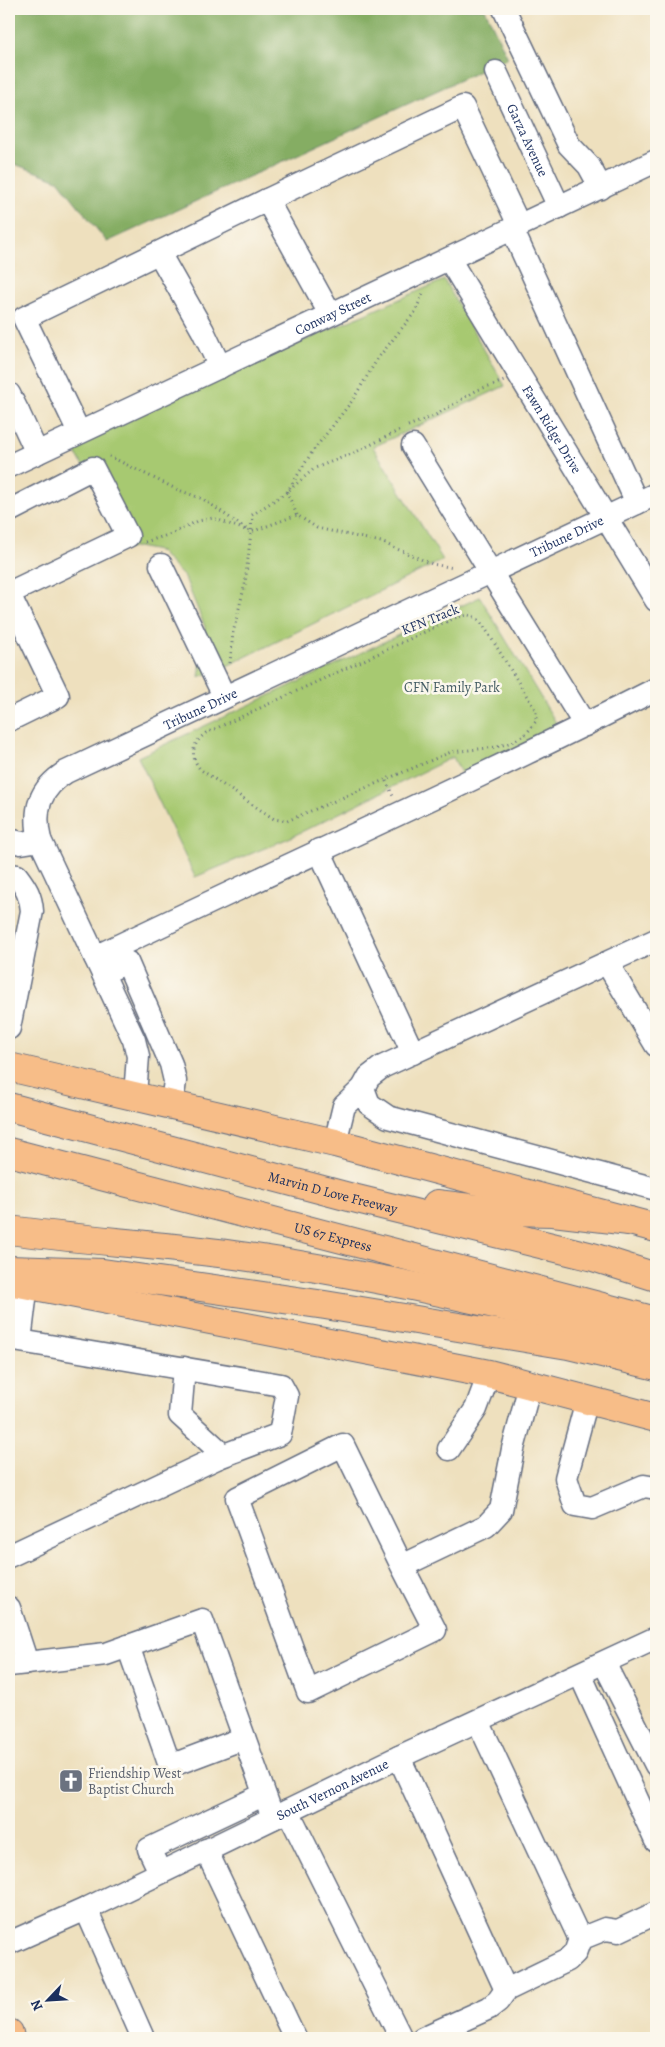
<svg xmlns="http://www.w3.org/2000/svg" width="665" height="2047" font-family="Alegreya,serif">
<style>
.green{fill:#a7c971;stroke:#617c68}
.forest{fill:#85ad63;stroke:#506e60}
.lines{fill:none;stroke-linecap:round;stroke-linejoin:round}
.minor-casing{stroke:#656d80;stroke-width:25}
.major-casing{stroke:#656d80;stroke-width:30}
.highway-casing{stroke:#656d80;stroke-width:30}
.path{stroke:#656d80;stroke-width:3;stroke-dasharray:1 4;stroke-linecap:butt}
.minor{stroke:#fff;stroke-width:22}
.major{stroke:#f7bd88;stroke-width:28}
.highway{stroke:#f7bd88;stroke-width:28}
.labels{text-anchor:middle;stroke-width:5;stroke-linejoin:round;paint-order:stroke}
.street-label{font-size:14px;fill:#1b2f5e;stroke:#fbf7ec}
.park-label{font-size:14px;fill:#455d64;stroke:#fbf7ec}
.worship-label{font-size:14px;fill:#5b616d;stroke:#fbf7ec;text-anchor:start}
</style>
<rect width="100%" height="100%" fill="#fbf7ec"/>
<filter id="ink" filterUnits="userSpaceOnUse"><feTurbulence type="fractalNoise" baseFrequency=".02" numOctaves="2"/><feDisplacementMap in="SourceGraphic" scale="10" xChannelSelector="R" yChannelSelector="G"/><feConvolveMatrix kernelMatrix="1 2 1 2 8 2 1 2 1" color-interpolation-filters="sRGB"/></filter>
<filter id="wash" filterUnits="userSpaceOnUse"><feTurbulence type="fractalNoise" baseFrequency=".0096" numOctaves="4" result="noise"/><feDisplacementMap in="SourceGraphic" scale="20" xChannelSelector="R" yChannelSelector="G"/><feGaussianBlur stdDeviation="1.12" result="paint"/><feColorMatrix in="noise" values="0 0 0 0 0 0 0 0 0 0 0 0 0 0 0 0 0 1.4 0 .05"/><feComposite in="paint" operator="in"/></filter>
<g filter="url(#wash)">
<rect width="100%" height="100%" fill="#eee0be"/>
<path class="green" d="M 444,280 L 505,386 L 373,447 L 443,560 L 225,667 L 199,677 L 205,627 L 185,578 L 159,551 L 137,547 L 128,549 L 70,442 Z
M 480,597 L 561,731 L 461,773 L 453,757 L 289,838 L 195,877 L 138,757 Z"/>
<path class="forest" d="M 9,9 L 485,9 L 508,58 L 107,242 L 58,180 L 9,162 Z"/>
</g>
<g filter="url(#ink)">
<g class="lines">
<defs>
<g id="minor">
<path d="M 504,9 L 569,145 L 589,166 L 601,188"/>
<path id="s1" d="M 496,72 L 559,207"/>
<path d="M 267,200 L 463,107 L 519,225"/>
<path d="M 512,229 L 637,503"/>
<path d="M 159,253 L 203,331 L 220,367"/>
<path id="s2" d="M 449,259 L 656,600"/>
<path d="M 9,394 L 18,412"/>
<path d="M 9,418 L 18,412 L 37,453"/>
<path d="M 79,432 L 24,318 L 267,200 L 330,314"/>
<path d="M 413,446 L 585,725"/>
<path id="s3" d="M 9,466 L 656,161"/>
<path d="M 9,511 L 93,468 L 128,536 L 9,593"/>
<path d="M 161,565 L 224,696"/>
<path d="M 9,594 L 58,696 L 9,720"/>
<path d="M 9,840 L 21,843 L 40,840"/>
<path d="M 319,850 L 413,1053"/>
<path d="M 9,875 L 17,876 C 26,888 31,896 32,911 L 9,1028"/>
<path d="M 95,957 C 282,867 471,783 656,689"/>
<path d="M 607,963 L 656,1045"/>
<path d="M 103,973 L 127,962 L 171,1064 L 175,1081 L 172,1103"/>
<path d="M 363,1088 L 369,1104 L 388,1117 L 656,1189"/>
<path id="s4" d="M 135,1095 L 138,1056 L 134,1040 L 40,840 C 33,810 39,789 66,772 L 656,494"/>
<path d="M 335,1143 L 344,1106 L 363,1088 L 369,1077 L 382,1067 L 656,940"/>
<path d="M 184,1368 L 180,1415 L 215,1447 L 219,1457"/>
<path d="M 587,1400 L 566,1478 L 575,1505 L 592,1508 L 644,1486 L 656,1488"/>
<path d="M 449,1449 L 476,1409 L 489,1374"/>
<path d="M 9,1556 L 219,1457 L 280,1434 L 287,1396 L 281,1385 L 20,1341 L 27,1283"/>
<path d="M 402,1566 L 343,1445 L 237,1498 L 308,1692 L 435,1630 L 402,1566 L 486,1526 L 501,1510 L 513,1449 L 530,1385"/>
<path d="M 9,1608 L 27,1663"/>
<path d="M 128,1646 L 170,1766 L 244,1738"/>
<path d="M 604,1663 L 656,1765"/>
<path d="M 9,1665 L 106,1654 L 202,1620 L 273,1818"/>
<path d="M 580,1674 L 656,1841"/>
<path d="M 478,1721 L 580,1939"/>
<path d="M 399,1757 L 506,1990"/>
<path d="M 288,1811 L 401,2038"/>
<path d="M 206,1850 L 295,2038"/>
<path d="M 160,1872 L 149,1849 L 263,1795"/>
<path d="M 86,1909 L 143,2038"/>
<path id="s5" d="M 9,1943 L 86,1909 L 399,1757 L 656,1638"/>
<path d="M 423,2038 L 489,2008 L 498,2001 L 506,1990 L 568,1960 L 575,1953 L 580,1939 L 605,1929 L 618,1931 L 656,1913"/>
</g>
<path id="major" d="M 9,1067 L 335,1143 L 656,1228
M 9,1281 L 489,1374 L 656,1418
M 9,2033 L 10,2038"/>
<g id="highway">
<path id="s6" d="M 9,1107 L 349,1197 L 593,1257 L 656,1277"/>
<path id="s7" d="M 9,1152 L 656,1321"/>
<path d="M 437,1204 L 495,1211 L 553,1212 L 629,1221"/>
<path d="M 9,1230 C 84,1240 160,1245 234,1255 C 377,1275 518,1307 656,1345"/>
<path d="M 9,1270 L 103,1273 L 325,1305 L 568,1345 L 656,1366"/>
</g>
</defs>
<use href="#minor" class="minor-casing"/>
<use href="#major" class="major-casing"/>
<use href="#highway" class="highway-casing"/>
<path class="path" d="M 408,426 L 434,416 L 477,390 L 504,381
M 109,456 L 176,489 L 203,499 L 246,529
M 297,515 L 287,492 L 312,452 L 352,401 L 378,358 L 415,312 L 424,291
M 145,542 L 171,534 L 198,521 L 213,518 L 251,532 L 252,515 L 287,492 L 315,468 L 354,453 L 402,429
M 469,615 L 477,618 L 485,628 L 536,711 L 536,721 L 527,733 L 514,741 L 497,747 L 451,752 L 287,821 L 274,819 L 201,770 C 189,756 192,744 206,733 L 457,617 Z
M 230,663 L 233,633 L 245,584 L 251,532 L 297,515 L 317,528 L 381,542 L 432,564 L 454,568
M 386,781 L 393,796"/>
<use href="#minor" class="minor"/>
<use href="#major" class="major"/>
<use href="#highway" class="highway"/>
</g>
</g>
<defs>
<symbol id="church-square" viewBox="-11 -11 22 22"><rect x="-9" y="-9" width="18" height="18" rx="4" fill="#6b7280" stroke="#fbf7ec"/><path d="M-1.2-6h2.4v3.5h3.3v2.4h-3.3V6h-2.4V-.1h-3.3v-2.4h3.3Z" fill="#fff"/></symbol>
</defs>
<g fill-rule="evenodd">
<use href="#church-square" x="57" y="1767" width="28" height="28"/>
</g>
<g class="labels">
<g class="street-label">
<text dy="5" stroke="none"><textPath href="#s1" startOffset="75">Garza Avenue</textPath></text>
<text dy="5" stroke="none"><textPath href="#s3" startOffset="358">Conway Street</textPath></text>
<text dy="5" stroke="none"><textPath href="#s2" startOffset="199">Fawn Ridge Drive</textPath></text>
<text dy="5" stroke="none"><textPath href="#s4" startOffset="909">Tribune Drive</textPath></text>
<text transform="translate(430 619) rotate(-22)" y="5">KFN Track</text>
<text dy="5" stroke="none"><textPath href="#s4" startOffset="504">Tribune Drive</textPath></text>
<text dy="5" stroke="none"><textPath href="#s6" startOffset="335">Marvin D Love Freeway</textPath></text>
<text dy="5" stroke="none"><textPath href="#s7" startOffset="335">US 67 Express</textPath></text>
<text dy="5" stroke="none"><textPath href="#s5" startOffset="358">South Vernon Avenue</textPath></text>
</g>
<g class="park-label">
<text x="452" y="692">CFN Family Park</text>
</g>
<g class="worship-label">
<text x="88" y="1778">Friendship West<tspan x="88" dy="16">Baptist Church</tspan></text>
</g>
</g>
<rect width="665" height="2047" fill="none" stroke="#fbf7ec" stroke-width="30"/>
<g transform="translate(48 2000) rotate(245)" stroke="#fbf7ec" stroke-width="4" paint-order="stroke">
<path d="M0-4L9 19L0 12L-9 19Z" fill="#1b2f5e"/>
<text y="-8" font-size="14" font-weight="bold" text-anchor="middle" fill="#1b2f5e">N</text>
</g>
</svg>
